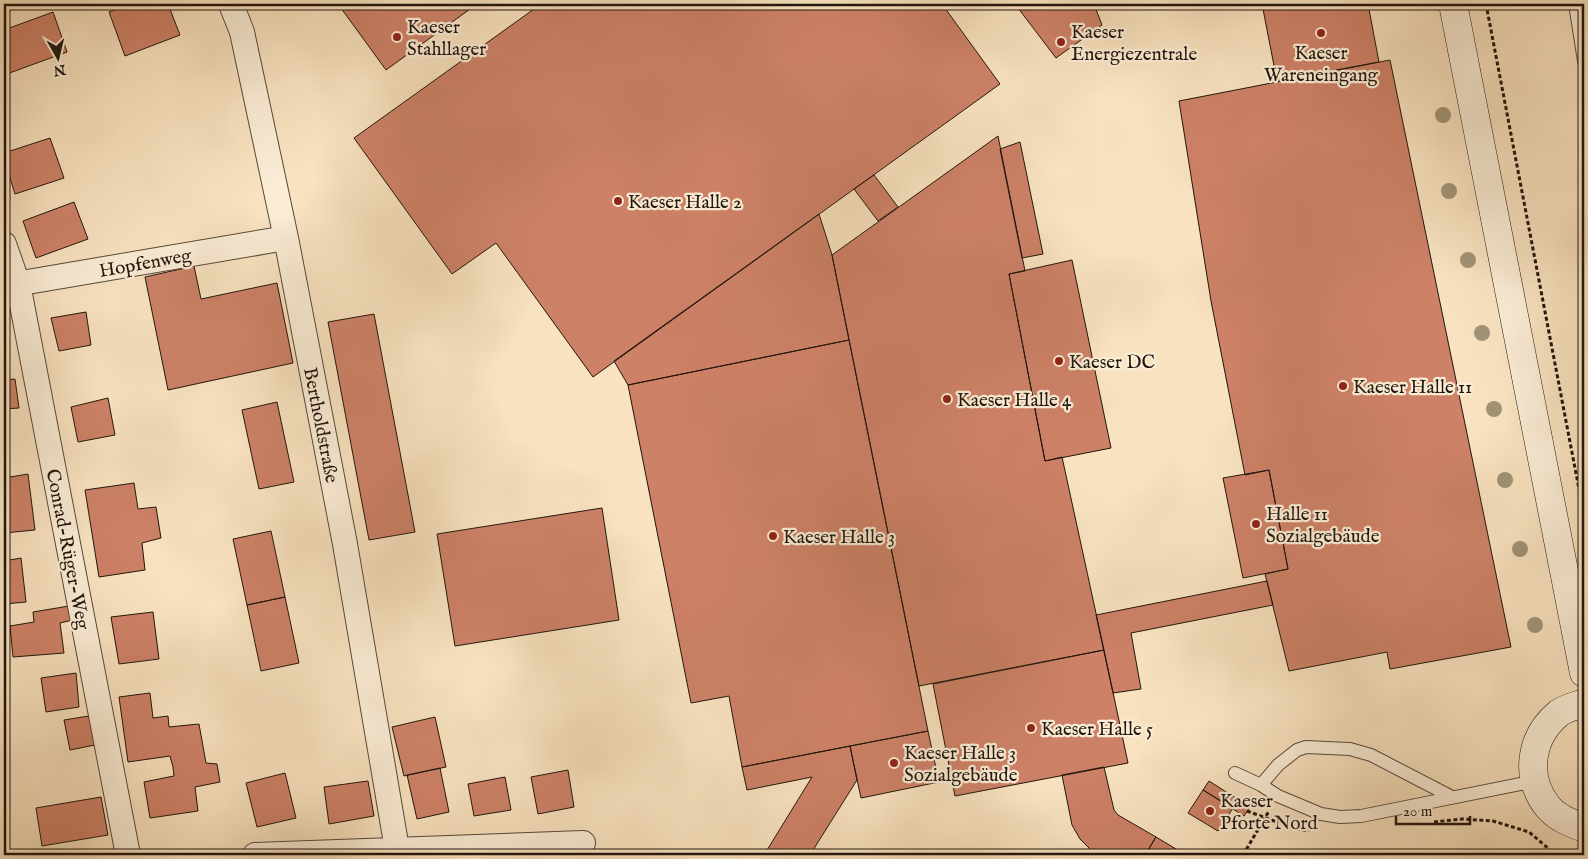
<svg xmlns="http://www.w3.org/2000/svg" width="1588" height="859" font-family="'IM FELL English',serif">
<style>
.building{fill:#cd8167;stroke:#21160d}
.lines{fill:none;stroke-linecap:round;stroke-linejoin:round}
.lane-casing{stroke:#57493a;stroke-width:14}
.street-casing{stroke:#57493a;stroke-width:26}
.secondary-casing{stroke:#21160d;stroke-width:29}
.path{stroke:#21160d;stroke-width:3;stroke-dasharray:4 2.5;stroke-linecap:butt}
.lane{stroke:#faecd5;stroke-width:12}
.street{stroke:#faecd5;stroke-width:24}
.secondary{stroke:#faecd5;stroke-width:28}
.tree{fill:#a19376}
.poi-dot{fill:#8f2418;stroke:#faecd5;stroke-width:2}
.labels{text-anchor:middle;stroke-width:4.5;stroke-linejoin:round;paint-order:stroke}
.poi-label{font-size:19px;fill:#21160d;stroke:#faecd5;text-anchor:start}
.street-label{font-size:19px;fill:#21160d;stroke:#faecd5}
</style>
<rect width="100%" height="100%" fill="#f8e2bf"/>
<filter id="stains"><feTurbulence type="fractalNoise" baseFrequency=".004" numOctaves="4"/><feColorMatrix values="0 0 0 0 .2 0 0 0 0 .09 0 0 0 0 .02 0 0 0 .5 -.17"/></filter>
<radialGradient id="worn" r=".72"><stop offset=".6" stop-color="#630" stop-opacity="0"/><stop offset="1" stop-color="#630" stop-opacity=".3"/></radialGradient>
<path class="building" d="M 130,4 L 168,4 L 180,35 L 125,56 L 109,12 Z
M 338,4 L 477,4 L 386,70 Z
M 541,4 L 942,4 L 1000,84 L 593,377 L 496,243 L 452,274 L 354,138 Z
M 1015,4 L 1094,4 L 1102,25 L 1056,58 Z
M 1262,4 L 1368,4 L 1379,62 L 1277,81 Z
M 53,12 L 67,52 L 4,75 L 4,30 Z
M 1390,60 L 1511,647 L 1390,669 L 1387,652 L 1289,671 L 1265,574 L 1288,569 L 1269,470 L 1245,475 L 1211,301 L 1179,101 Z
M 998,136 L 1025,271 L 1009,274 L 1045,461 L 1062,457 L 1104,650 L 919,686 L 832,255 Z
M 50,138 L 64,178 L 15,194 L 4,159 L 4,153 Z
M 1020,142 L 1043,254 L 1022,258 L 1000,149 Z
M 874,175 L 898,207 L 878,221 L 854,189 Z
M 74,202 L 88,239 L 36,258 L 23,221 Z
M 819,214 L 832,255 L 849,340 L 628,385 L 614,361 Z
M 1072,260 L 1111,448 L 1045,461 L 1009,274 Z
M 194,266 L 201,299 L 277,283 L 293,363 L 168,390 L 145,277 Z
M 86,312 L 91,345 L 59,351 L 51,318 Z
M 374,314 L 415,532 L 369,540 L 328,322 Z
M 849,340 L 928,731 L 742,767 L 729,696 L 691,703 L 628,385 Z
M 15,379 L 19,408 L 4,409 L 4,380 Z
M 108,398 L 115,435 L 78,442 L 71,407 Z
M 277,402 L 294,482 L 259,489 L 242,410 Z
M 1269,470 L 1288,569 L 1243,578 L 1223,478 Z
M 28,474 L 35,530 L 4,533 L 4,478 Z
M 134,483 L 138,509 L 156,507 L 161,538 L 142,543 L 145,570 L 99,577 L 85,490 Z
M 602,508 L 619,620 L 455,646 L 437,534 Z
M 271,531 L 285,597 L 247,605 L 233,539 Z
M 21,558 L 26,602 L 4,604 L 4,561 Z
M 1267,581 L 1273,605 L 1131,633 L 1141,689 L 1113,693 L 1096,615 Z
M 285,597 L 299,663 L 261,671 L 247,605 Z
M 69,606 L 73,620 L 60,623 L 64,653 L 13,657 L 10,626 L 34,622 L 33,612 Z
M 153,612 L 159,659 L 119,664 L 111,617 Z
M 1104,650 L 1128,763 L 955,796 L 933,684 Z
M 76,673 L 79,707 L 46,712 L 41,678 Z
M 150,693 L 153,718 L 168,716 L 169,727 L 199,724 L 206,763 L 217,764 L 220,782 L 195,787 L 198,811 L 150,818 L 144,782 L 174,776 L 173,767 L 170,756 L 128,762 L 119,697 Z
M 89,716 L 95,745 L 70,750 L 64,720 Z
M 435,717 L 446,767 L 404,776 L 392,727 Z
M 928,731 L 939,782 L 861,798 L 850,746 Z
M 850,746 L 857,780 L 810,855 L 764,855 L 812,777 L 747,790 L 742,767 Z
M 1104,767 L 1114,810 L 1118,815 L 1156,837 L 1145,855 L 1099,855 L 1091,850 L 1080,839 L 1072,825 L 1062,775 Z
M 440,768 L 449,812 L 417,819 L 407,775 Z
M 568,770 L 574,807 L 538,814 L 531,777 Z
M 285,773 L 296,818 L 257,827 L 246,783 Z
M 505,777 L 511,810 L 474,816 L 468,784 Z
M 368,781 L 374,816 L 329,824 L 324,787 Z
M 1209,781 L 1250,807 L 1244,816 L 1203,790 Z
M 1203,790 L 1233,808 L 1218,831 L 1188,813 Z
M 101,797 L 108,835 L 42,846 L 36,808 Z
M 1156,837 L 1186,855 L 1145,855 Z"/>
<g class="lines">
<defs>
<path id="lane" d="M 1575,4 L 1584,61
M 1235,773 L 1261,785 L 1278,796 L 1321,814 L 1340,817 L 1361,816 L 1535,781
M 1261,785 L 1278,765 L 1297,750 L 1306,747 L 1350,749 L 1371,755 L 1452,797"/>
<path id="street" d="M 231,4 L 242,32 L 286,238 L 345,544 L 397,849
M 4,244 L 18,284 L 128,855
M 4,286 L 286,238
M 255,855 L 583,843"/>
<path id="secondary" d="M 1453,4 L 1584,673
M 1584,703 C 1576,706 1566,708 1559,713 C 1530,737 1524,777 1548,807 C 1557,818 1571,823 1584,828"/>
</defs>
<use href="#lane" class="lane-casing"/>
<use href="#street" class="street-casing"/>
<use href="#secondary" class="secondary-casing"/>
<path class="path" d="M 1486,4 L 1584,515
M 1247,811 L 1293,828 L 1309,831
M 1434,822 L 1462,819 L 1493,821 L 1529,832 L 1556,855
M 1243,855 L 1269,811"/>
<use href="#lane" class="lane"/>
<use href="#street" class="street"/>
<use href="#secondary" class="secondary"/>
</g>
<g class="tree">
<circle cx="1443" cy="115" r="8"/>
<circle cx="1449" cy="191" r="8"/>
<circle cx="1468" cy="260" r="8"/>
<circle cx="1482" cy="333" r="8"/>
<circle cx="1494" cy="409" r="8"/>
<circle cx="1505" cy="480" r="8"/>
<circle cx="1520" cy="549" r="8"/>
<circle cx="1535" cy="625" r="8"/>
</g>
<g class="poi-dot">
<circle cx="1321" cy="33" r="5"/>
<circle cx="397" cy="37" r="5"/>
<circle cx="1061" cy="42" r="5"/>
<circle cx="618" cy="201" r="5"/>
<circle cx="1059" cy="361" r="5"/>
<circle cx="1343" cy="386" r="5"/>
<circle cx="947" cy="399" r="5"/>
<circle cx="1256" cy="524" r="5"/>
<circle cx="773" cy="536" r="5"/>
<circle cx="1031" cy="728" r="5"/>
<circle cx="894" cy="763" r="5"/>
<circle cx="1210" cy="811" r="5"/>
</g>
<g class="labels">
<g class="poi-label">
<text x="407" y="33">Kaeser<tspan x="407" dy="22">Stahllager</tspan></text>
<text x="1071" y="38">Kaeser<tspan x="1071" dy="22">Energiezentrale</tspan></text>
<text x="1321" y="59" text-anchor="middle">Kaeser<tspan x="1321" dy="22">Wareneingang</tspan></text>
<text x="628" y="208">Kaeser Halle 2</text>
<text x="1069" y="368">Kaeser DC</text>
<text x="1353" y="393">Kaeser Halle 11</text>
<text x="957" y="406">Kaeser Halle 4</text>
<text x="1266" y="520">Halle 11<tspan x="1266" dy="22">Sozialgebäude</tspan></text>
<text x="783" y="543">Kaeser Halle 3</text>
<text x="1041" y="735">Kaeser Halle 5</text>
<text x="904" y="759">Kaeser Halle 3<tspan x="904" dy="22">Sozialgebäude</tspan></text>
<text x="1220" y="807">Kaeser<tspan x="1220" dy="22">Pforte Nord</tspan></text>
</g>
<g class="street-label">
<text transform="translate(145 262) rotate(-10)" y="7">Hopfenweg</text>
<text transform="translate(322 425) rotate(79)" y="7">Bertholdstraße</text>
<text transform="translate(69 549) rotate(79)" y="7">Conrad-Rüger-Weg</text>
</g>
</g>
<rect width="1588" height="859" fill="none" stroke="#f8e2bf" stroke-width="20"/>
<rect x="5" y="5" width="1578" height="849" fill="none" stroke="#21160d" stroke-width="2.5"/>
<rect x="10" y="10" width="1568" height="839" fill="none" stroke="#21160d"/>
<g transform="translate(58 58) rotate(172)" stroke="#faecd5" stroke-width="4" paint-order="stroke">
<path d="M0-4L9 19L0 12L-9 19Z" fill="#21160d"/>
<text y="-8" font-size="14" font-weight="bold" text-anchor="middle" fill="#21160d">N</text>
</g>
<path d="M1396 816v8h74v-8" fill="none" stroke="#21160d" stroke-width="2.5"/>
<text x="1403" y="816" font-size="15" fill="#21160d" stroke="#faecd5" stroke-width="4" paint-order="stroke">20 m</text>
<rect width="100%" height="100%" filter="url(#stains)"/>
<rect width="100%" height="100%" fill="url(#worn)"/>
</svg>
